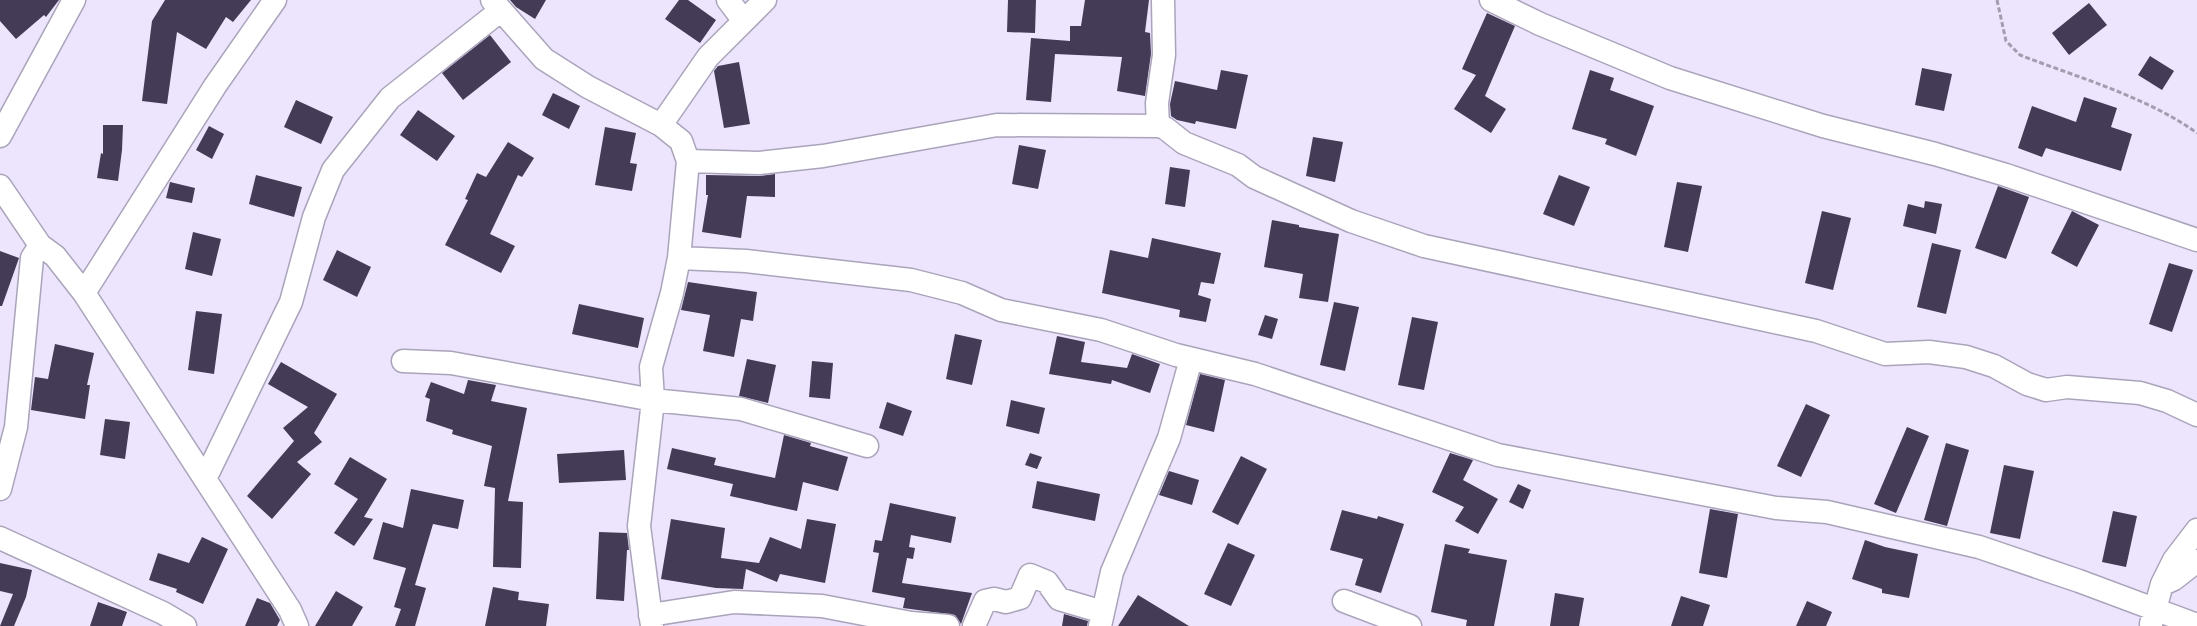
<svg xmlns="http://www.w3.org/2000/svg" width="2197" height="626" font-family="Jost,sans-serif">
<style>
.building{fill:#443b56}
.lines{fill:none;stroke-linecap:round;stroke-linejoin:round}
.minor-casing{stroke:#aaa4bb;stroke-width:25}
.path{stroke:#a29daf;stroke-width:3;stroke-dasharray:5 2.5;stroke-linecap:butt}
.minor{stroke:#fff;stroke-width:22}
</style>
<rect width="100%" height="100%" fill="#ece5fd"/>
<path class="building" d="M 0,0 L 59,0 L 46,17 L 44,15 L 16,39 L 0,21 Z
M 165,0 L 251,0 L 233,22 L 226,17 L 206,49 L 177,32 L 167,104 L 142,101 L 152,21 Z
M 510,0 L 546,0 L 535,19 L 516,7 Z
M 679,0 L 688,0 L 716,20 L 700,43 L 665,19 Z
M 1008,0 L 1036,0 L 1035,33 L 1007,32 Z
M 1085,0 L 1149,0 L 1145,32 L 1150,33 L 1151,54 L 1145,96 L 1117,91 L 1122,57 L 1055,54 L 1051,102 L 1026,100 L 1031,38 L 1070,41 L 1070,26 L 1081,26 Z
M 2089,3 L 2107,25 L 2069,55 L 2052,33 Z
M 1487,13 L 1515,26 L 1485,96 L 1506,109 L 1491,133 L 1454,109 L 1476,75 L 1462,69 Z
M 490,35 L 511,62 L 463,100 L 442,73 Z
M 2150,56 L 2174,71 L 2162,90 L 2138,75 Z
M 739,62 L 750,124 L 724,128 L 714,71 L 718,66 Z
M 1922,68 L 1952,74 L 1944,111 L 1915,105 Z
M 1221,70 L 1248,75 L 1236,129 L 1196,121 L 1195,124 L 1177,120 L 1171,116 L 1170,104 L 1175,81 L 1217,90 Z
M 1590,70 L 1614,78 L 1610,90 L 1654,106 L 1636,156 L 1605,144 L 1607,139 L 1572,129 Z
M 553,93 L 580,106 L 569,129 L 542,115 Z
M 2084,97 L 2117,108 L 2111,127 L 2132,134 L 2121,171 L 2046,148 L 2042,157 L 2018,148 L 2032,106 L 2076,122 Z
M 296,100 L 333,117 L 321,144 L 284,127 Z
M 418,110 L 455,136 L 437,161 L 400,135 Z
M 103,125 L 123,125 L 122,150 L 118,181 L 97,178 L 101,153 L 103,154 Z
M 209,126 L 224,134 L 212,159 L 196,150 Z
M 605,127 L 636,133 L 630,163 L 637,164 L 632,191 L 595,185 Z
M 1313,137 L 1343,142 L 1335,182 L 1306,176 Z
M 508,142 L 534,158 L 522,177 L 518,175 L 490,234 L 515,246 L 501,273 L 445,245 L 468,200 L 465,199 L 477,173 L 486,177 Z
M 1019,145 L 1046,150 L 1038,189 L 1012,184 Z
M 1170,167 L 1190,170 L 1185,207 L 1165,204 Z
M 775,174 L 775,197 L 747,196 L 741,238 L 702,232 L 708,195 L 706,195 L 706,175 L 759,176 Z
M 256,175 L 302,187 L 294,217 L 249,204 Z
M 1559,175 L 1590,187 L 1574,226 L 1543,214 Z
M 170,182 L 195,188 L 192,203 L 166,198 Z
M 1677,182 L 1702,186 L 1688,252 L 1664,247 Z
M 1998,186 L 2029,197 L 2006,259 L 1975,248 Z
M 1925,201 L 1942,204 L 1936,234 L 1903,226 L 1908,204 L 1924,208 Z
M 1822,211 L 1851,218 L 1833,290 L 1805,283 Z
M 2072,211 L 2099,225 L 2077,267 L 2051,253 Z
M 1272,220 L 1299,225 L 1299,227 L 1339,234 L 1328,302 L 1299,298 L 1303,274 L 1264,267 Z
M 193,232 L 221,239 L 212,276 L 185,269 Z
M 1152,238 L 1221,253 L 1214,284 L 1201,282 L 1198,295 L 1211,299 L 1206,322 L 1179,317 L 1180,310 L 1102,293 L 1110,250 L 1148,258 Z
M 1932,243 L 1961,250 L 1946,314 L 1917,307 Z
M 337,250 L 371,267 L 357,297 L 323,280 Z
M 0,251 L 19,258 L 2,306 L 0,306 Z
M 2169,263 L 2193,270 L 2172,332 L 2149,324 Z
M 688,282 L 757,292 L 753,321 L 741,319 L 734,357 L 703,351 L 710,315 L 681,310 Z
M 1334,302 L 1359,307 L 1345,371 L 1320,365 Z
M 579,304 L 644,318 L 638,348 L 572,334 Z
M 196,311 L 222,314 L 214,374 L 188,370 Z
M 1265,315 L 1278,319 L 1272,339 L 1258,335 Z
M 1412,317 L 1438,322 L 1424,390 L 1398,385 Z
M 955,334 L 982,340 L 972,385 L 946,379 Z
M 1057,336 L 1085,342 L 1081,362 L 1127,368 L 1132,354 L 1160,364 L 1150,393 L 1112,380 L 1111,384 L 1049,374 Z
M 55,344 L 94,353 L 87,385 L 90,385 L 85,419 L 31,410 L 35,377 L 48,379 Z
M 747,359 L 776,365 L 768,403 L 739,396 Z
M 812,361 L 833,363 L 830,399 L 809,397 Z
M 281,362 L 337,394 L 314,433 L 322,442 L 297,462 L 311,474 L 272,519 L 247,496 L 294,441 L 283,428 L 308,407 L 268,384 Z
M 1200,374 L 1225,380 L 1214,432 L 1186,425 Z
M 468,380 L 496,385 L 491,401 L 527,408 L 508,501 L 523,502 L 521,568 L 493,567 L 495,488 L 484,486 L 492,446 L 452,434 L 453,430 L 426,421 L 430,399 L 425,397 L 431,382 L 464,394 Z
M 1011,400 L 1045,408 L 1039,434 L 1006,426 Z
M 887,402 L 912,411 L 903,436 L 879,428 Z
M 1806,404 L 1830,415 L 1801,477 L 1777,466 Z
M 105,419 L 130,422 L 125,459 L 100,455 Z
M 1907,427 L 1929,436 L 1896,513 L 1874,504 Z
M 784,435 L 811,443 L 810,446 L 848,457 L 838,491 L 803,482 L 797,511 L 730,496 L 733,484 L 667,469 L 672,448 L 716,458 L 714,465 L 775,478 Z
M 1946,443 L 1969,450 L 1947,526 L 1924,520 Z
M 624,450 L 626,480 L 559,483 L 557,454 Z
M 1030,453 L 1042,457 L 1037,469 L 1025,465 Z
M 1450,453 L 1473,460 L 1463,480 L 1498,499 L 1478,534 L 1455,521 L 1464,507 L 1432,492 Z
M 1241,456 L 1267,469 L 1238,525 L 1212,512 Z
M 350,457 L 387,479 L 364,517 L 373,519 L 354,546 L 334,533 L 358,499 L 334,484 Z
M 2004,465 L 2034,471 L 2020,539 L 1990,533 Z
M 1169,471 L 1199,480 L 1192,505 L 1159,495 Z
M 1037,481 L 1100,494 L 1095,521 L 1032,508 Z
M 1518,484 L 1531,490 L 1523,509 L 1509,502 Z
M 411,489 L 464,500 L 458,529 L 433,524 L 415,585 L 426,588 L 415,626 L 395,626 L 401,609 L 394,607 L 406,568 L 373,559 L 383,522 L 403,528 Z
M 890,503 L 956,517 L 951,543 L 911,535 L 909,547 L 915,548 L 913,559 L 907,558 L 902,583 L 972,593 L 961,624 L 955,615 L 903,608 L 905,598 L 872,592 L 879,553 L 873,552 L 875,540 L 882,541 Z
M 1710,509 L 1738,514 L 1727,578 L 1699,573 Z
M 1342,510 L 1377,519 L 1378,516 L 1404,524 L 1381,593 L 1355,585 L 1363,559 L 1330,550 Z
M 2113,511 L 2137,516 L 2126,567 L 2102,562 Z
M 671,519 L 725,528 L 721,558 L 759,563 L 770,537 L 801,549 L 807,519 L 836,524 L 825,583 L 780,574 L 777,582 L 746,569 L 743,589 L 716,588 L 661,579 Z
M 599,532 L 627,533 L 629,550 L 627,550 L 624,601 L 596,599 Z
M 202,537 L 228,549 L 203,604 L 176,592 L 177,589 L 149,580 L 158,553 L 189,563 Z
M 1865,540 L 1885,547 L 1918,554 L 1909,598 L 1882,593 L 1882,589 L 1852,579 Z
M 1228,543 L 1255,555 L 1231,606 L 1204,594 Z
M 1445,544 L 1470,549 L 1468,553 L 1507,560 L 1494,626 L 1466,626 L 1467,620 L 1431,612 Z
M 0,563 L 32,570 L 26,597 L 14,626 L 0,626 L 13,594 L 0,591 Z
M 493,587 L 519,592 L 518,600 L 549,604 L 546,626 L 485,626 Z
M 336,591 L 363,607 L 352,626 L 315,626 Z
M 1555,593 L 1584,598 L 1579,626 L 1550,626 Z
M 1138,595 L 1189,626 L 1118,626 Z
M 1681,596 L 1710,605 L 1703,626 L 1671,626 Z
M 257,598 L 270,603 L 280,620 L 277,626 L 245,626 Z
M 1807,601 L 1832,612 L 1826,626 L 1796,626 Z
M 98,602 L 127,612 L 122,626 L 90,626 Z
M 1064,614 L 1088,621 L 1087,626 L 1062,626 Z"/>
<g class="lines">
<defs>
<path id="minor" d="M 492,0 L 544,59 L 588,87 L 661,125 L 681,141 L 688,161 L 679,258 L 672,293 L 651,367 L 653,400 L 639,526 L 652,626
M 728,0 L 744,21
M 1491,0 L 1540,24 L 1670,78 L 1823,126 L 1935,154 L 2006,175 L 2197,240
M 661,125 L 708,57 L 765,0
M 1158,126 L 1157,103 L 1164,55 L 1163,0
M 0,136 L 74,0
M 688,161 L 759,163 L 823,156 L 997,125 L 1158,126 L 1165,128 L 1184,143 L 1238,165 L 1254,177 L 1351,221 L 1424,246 L 1816,331 L 1885,354 L 1929,352 L 1966,357 L 1994,366 L 2027,384 L 2046,390 L 2067,387 L 2140,393 L 2167,401 L 2197,415
M 0,186 L 40,245 L 55,256 L 84,293 L 290,610 L 297,626
M 679,258 L 746,261 L 911,280 L 962,293 L 1001,310 L 1101,330 L 1176,355 L 1255,374 L 1498,455 L 1776,508 L 1827,512 L 1979,547 L 2079,581 L 2197,625
M 84,293 L 215,86 L 275,0
M 403,361 L 451,363 L 653,400 L 741,409 L 867,446
M 205,479 L 291,302 L 314,217 L 333,170 L 390,98 L 500,11
M 0,489 L 16,427 L 32,258 L 40,245
M 0,538 L 163,613 L 185,626
M 2163,584 L 2174,579 L 2197,561
M 1344,601 L 1410,626
M 650,615 L 734,602 L 822,606 L 911,623 L 948,626
M 2151,624 L 2162,584 L 2174,560 L 2197,530
M 974,626 L 985,601 L 994,599 L 1006,602 L 1020,598 L 1030,575 L 1047,582 L 1059,599 L 1103,612
M 1100,626 L 1112,572 L 1169,438 L 1191,359"/>
</defs>
<use href="#minor" class="minor-casing"/>
<path class="path" d="M 1997,0 L 2006,41 L 2020,55 C 2079,78 2145,96 2197,133"/>
<use href="#minor" class="minor"/>
</g>
</svg>
